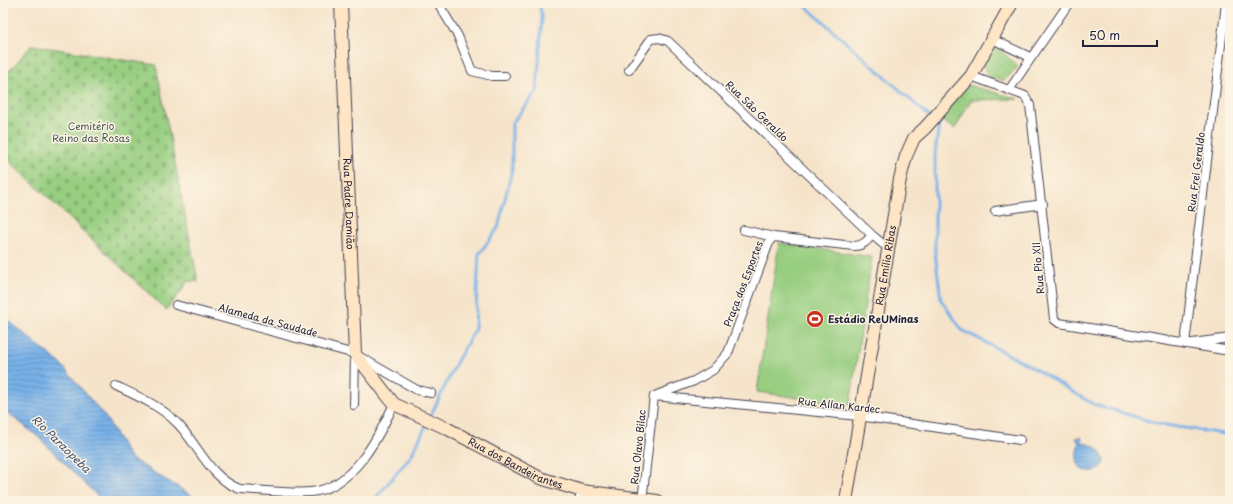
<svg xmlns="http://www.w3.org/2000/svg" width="1233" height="504" font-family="'Playpen Sans',sans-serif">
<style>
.green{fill:url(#green-dots);stroke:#5c785e}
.cemetery{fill:url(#cemetery-stones);stroke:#5c785e}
.pitch{fill:#97ce80;stroke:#5c785e}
.water{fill:url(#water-rules);stroke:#4d6a92}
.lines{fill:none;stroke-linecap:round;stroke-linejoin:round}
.stream{stroke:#78b1e8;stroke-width:3}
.street-casing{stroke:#423f50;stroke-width:10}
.secondary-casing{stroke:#423f50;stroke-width:14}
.street{stroke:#fff;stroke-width:8}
.secondary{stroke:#fde5c5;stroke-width:12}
.labels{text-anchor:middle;stroke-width:3;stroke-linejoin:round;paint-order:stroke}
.street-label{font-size:10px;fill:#22223b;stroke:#fcf5e5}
.park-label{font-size:10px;fill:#455650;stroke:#fcf5e5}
.poi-label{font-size:10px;font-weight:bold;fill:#22223b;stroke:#fcf5e5;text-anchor:start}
.water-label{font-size:11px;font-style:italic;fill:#405478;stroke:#fcf5e5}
</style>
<defs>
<pattern id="green-dots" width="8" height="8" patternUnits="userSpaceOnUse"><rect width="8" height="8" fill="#97ce80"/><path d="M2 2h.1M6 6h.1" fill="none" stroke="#82b170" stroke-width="1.8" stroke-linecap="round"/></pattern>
<pattern id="cemetery-stones" width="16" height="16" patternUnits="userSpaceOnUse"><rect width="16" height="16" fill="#97ce80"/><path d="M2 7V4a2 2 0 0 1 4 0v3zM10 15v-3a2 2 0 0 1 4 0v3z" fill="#82b170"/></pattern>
<pattern id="water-rules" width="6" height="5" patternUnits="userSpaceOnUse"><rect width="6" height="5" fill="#78b1e8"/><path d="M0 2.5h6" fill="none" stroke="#6290bd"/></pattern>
</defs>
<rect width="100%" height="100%" fill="#fcf5e5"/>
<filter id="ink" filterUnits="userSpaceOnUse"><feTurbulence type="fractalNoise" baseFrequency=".025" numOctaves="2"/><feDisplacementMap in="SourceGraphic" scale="8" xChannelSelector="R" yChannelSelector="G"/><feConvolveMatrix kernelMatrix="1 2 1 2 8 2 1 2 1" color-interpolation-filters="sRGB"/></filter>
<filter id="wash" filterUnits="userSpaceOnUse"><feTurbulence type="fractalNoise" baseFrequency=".012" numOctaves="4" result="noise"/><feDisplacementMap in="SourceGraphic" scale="16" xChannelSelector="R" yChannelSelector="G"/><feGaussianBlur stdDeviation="0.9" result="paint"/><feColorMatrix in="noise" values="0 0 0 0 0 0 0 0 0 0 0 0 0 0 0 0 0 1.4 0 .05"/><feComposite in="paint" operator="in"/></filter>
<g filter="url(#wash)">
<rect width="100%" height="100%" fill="#f6e4ca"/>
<path class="green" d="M 991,49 L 999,49 L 1018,67 L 1004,81 L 989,77 L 983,66 Z
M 967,85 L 1019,99 L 971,100 L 955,129 L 939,119 Z"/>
<path class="cemetery" d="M 32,45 L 156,65 L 198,282 L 187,281 L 183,289 L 166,310 L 3,155 L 3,78 Z"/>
<path class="pitch" d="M 779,243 L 872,257 L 850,405 L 757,392 Z"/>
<path class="water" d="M 3,316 L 61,364 L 106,418 L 130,458 L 201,501 L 102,501 L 37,436 L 3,409 Z
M 1081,437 L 1083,443 C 1096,445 1100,450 1105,462 C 1099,473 1093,472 1082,470 C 1076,462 1075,454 1079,444 L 1076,438 Z"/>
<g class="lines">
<path class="stream" d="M 802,3 L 931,118
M 936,122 L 939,124 L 935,153 L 935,252 L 941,300 L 962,330 L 1030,366 L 1093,404 L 1159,424 L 1230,435
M 430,417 L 456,363 L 475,329 L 479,254 L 498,228 L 512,170 L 512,123 L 537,91 L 542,17 L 539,3
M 373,501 L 411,456 L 428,422"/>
</g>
</g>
<g filter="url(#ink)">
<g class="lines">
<defs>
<path id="street" d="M 438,3 L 458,36 L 472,71 L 492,76 L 505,76
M 1226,3 L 1185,344 L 1230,338
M 992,39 L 1030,57
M 629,70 L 651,39 L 659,38 L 668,41 L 872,235
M 971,76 L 1025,96 L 1030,105 L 1054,319 L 1059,323 L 1230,351
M 1009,90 L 1069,3
M 995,211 L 1043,204
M 744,230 L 774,237
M 176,305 L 355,354 L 417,390 L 431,393
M 116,386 C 137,396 161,406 177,423 C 198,444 210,479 240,489 C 263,490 288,494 311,492 C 353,488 378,438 394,404
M 657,395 L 694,381 L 713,370 L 728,353 L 770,240 L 774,237 L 854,246 C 863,246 867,241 872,235 L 889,249
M 654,396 L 859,416 L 1020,440
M 354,405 L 355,354
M 579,501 L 582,491
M 642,501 L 654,396"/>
<g id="secondary">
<path id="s1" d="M 341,3 L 355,354 L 394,404 L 448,429 L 540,478 L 582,491 L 657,501"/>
<path id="s2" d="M 846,501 L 900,179 L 906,156 L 914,138 L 925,128 L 971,76 L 1012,3"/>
</g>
</defs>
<use href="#street" class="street-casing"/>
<use href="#secondary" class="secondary-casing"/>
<use href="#street" class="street"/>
<use href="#secondary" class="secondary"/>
</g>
</g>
<defs>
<symbol id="stadium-disc" viewBox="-11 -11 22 22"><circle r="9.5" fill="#c8321e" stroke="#fcf5e5"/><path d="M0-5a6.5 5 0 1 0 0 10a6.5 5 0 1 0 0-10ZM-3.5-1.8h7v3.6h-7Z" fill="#fff"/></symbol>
</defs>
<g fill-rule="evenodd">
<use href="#stadium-disc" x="805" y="309" width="20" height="20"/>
</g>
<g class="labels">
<g class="street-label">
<text transform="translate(757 111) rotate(44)" y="4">Rua São Geraldo</text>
<text transform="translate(1196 172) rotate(-83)" y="4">Rua Frei Geraldo</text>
<text dy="4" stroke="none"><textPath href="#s1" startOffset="201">Rua Padre Damião</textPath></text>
<text dy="4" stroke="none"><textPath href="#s2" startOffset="239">Rua Emílio Ribas</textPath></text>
<text transform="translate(1038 268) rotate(-95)" y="4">Rua Pio XII</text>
<text transform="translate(743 284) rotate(-69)" y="4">Praça dos Esportes</text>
<text transform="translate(268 320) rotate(15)" y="4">Alameda da Saudade</text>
<text transform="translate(839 405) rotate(6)" y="4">Rua Allan Kardec</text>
<text transform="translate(638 447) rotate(-84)" y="4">Rua Olavo Bilac</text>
<text dy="4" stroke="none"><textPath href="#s1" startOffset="550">Rua dos Bandeirantes</textPath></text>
</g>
<g class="park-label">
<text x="91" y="130">Cemitério<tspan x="91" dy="12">Reino das Rosas</tspan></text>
</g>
<g class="poi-label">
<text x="828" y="323">Estádio ReUMinas</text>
</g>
<g class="water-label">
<text transform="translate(61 444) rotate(44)" y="4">Rio Paraopeba</text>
</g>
</g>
<rect width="1233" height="504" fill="none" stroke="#fcf5e5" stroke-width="16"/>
<path d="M1083 40v6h74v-6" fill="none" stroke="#22223b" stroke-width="2"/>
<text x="1089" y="40" font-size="12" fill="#22223b" stroke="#fcf5e5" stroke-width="3" paint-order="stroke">50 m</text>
</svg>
